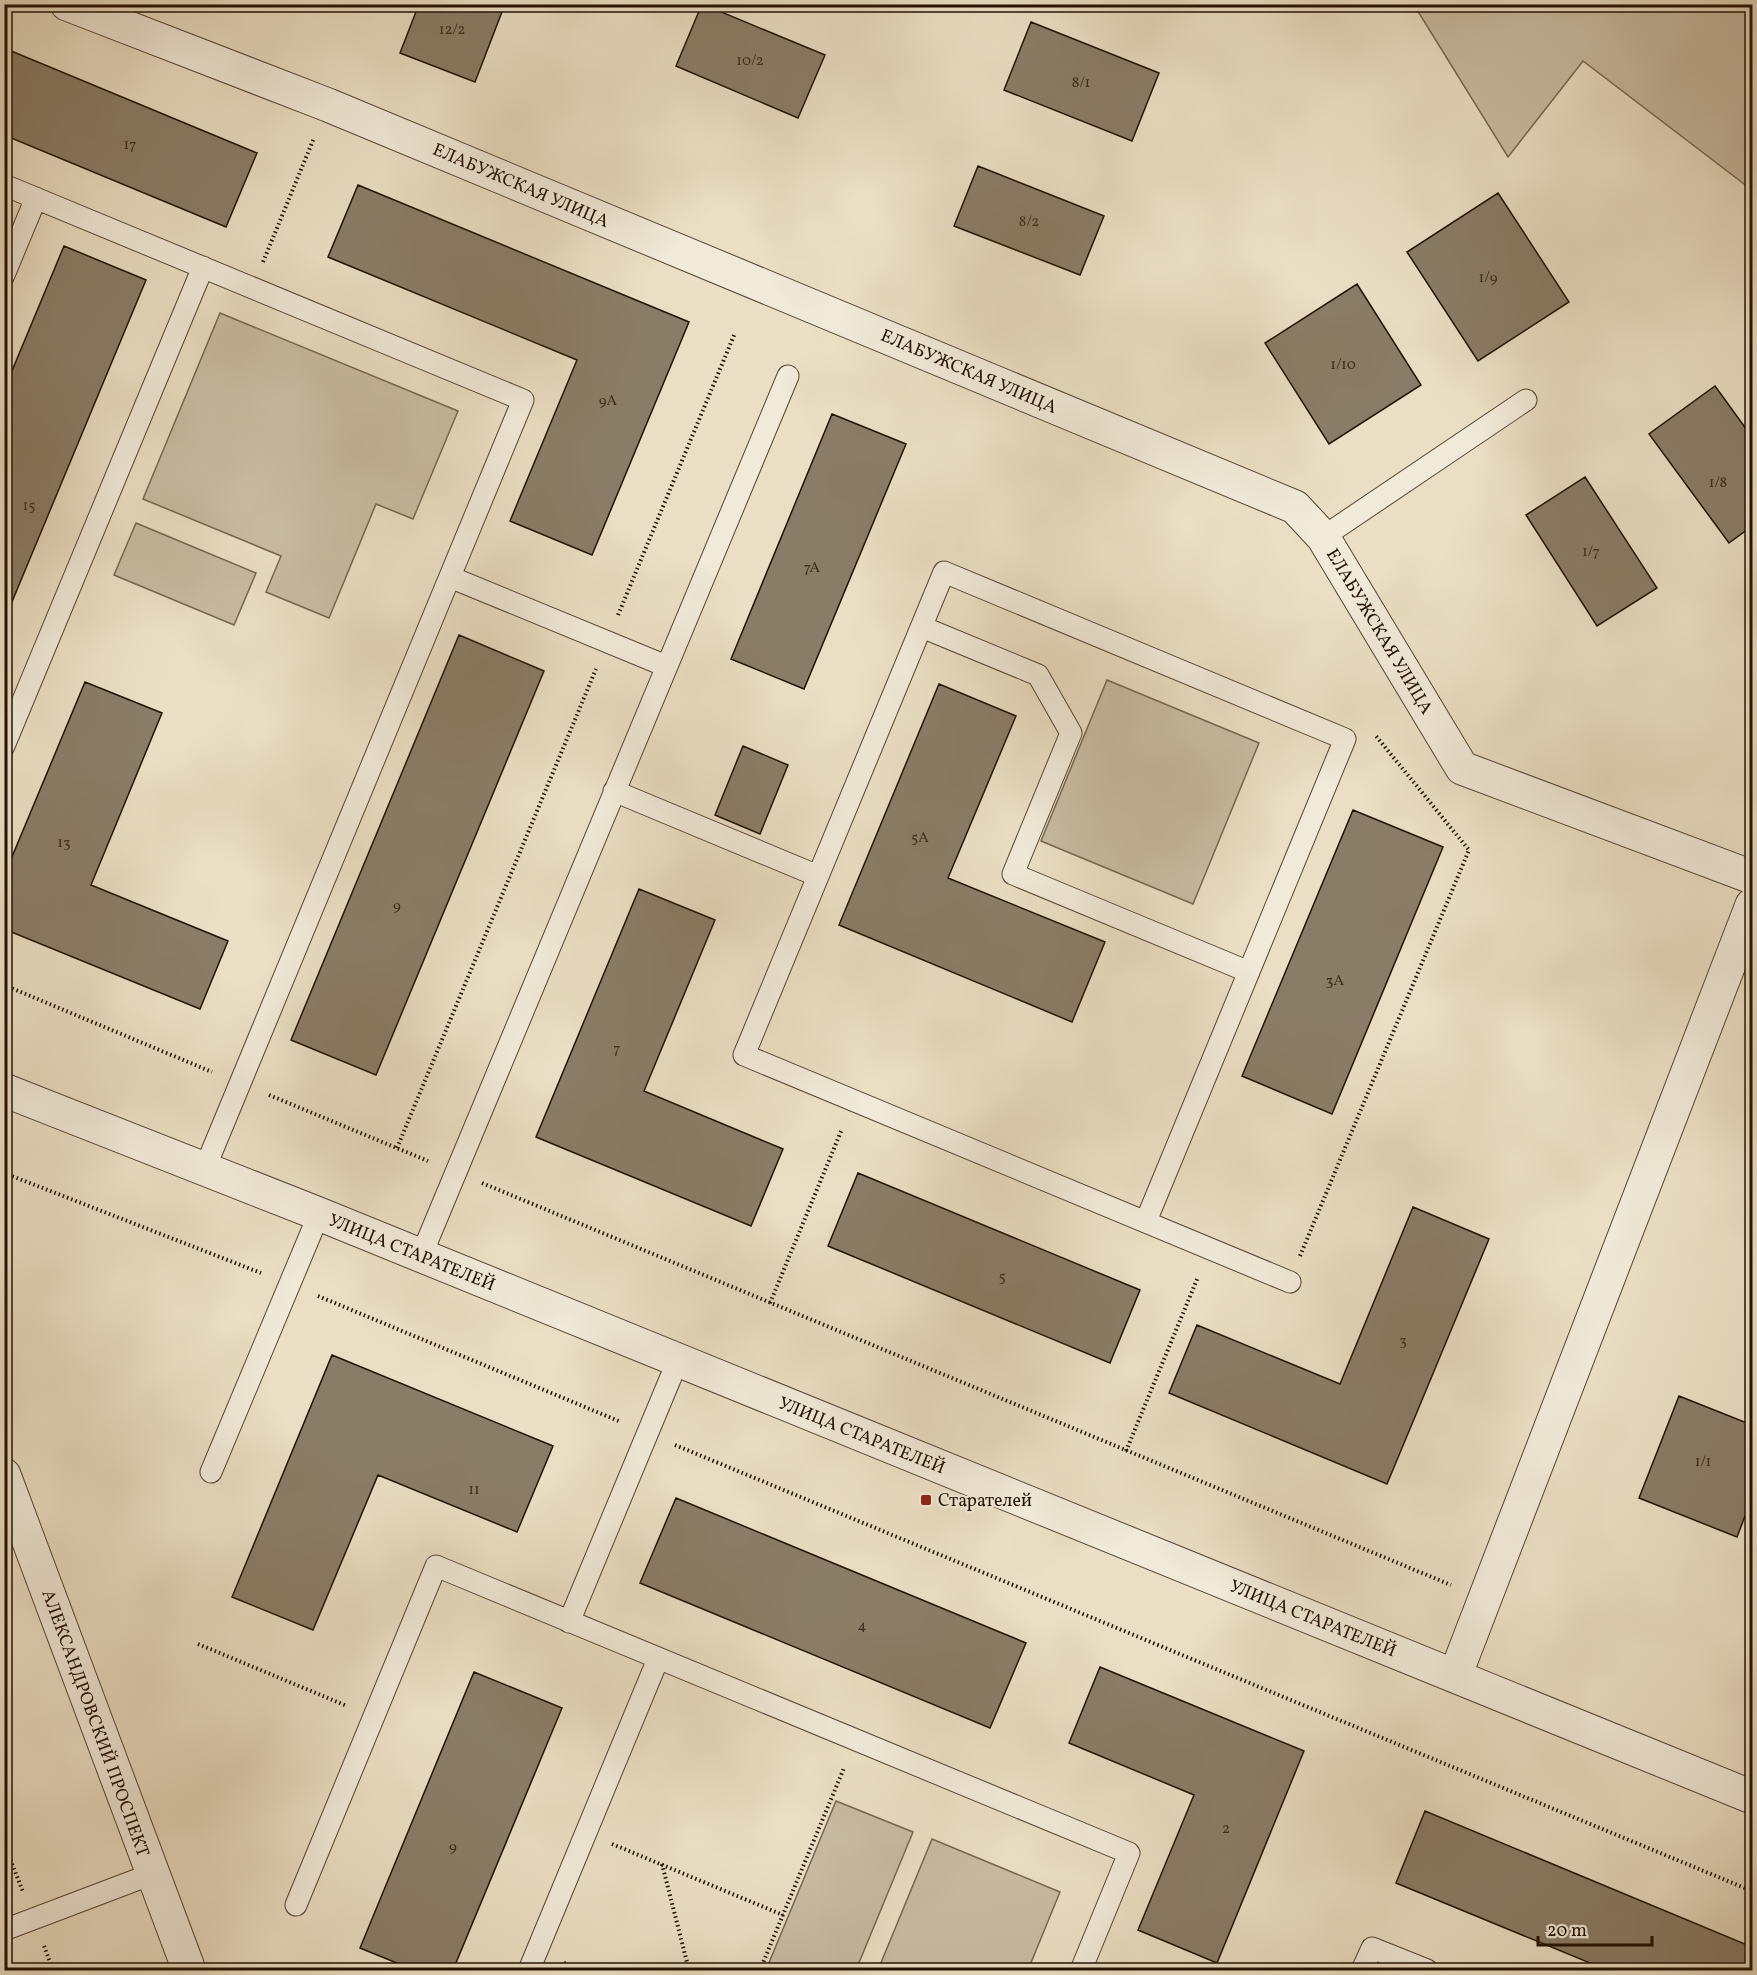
<svg xmlns="http://www.w3.org/2000/svg" width="1757" height="1975" font-family="Vollkorn,serif">
<style>
.green{fill:#c8bca3;stroke:#766753;stroke-width:1.5}
.building{fill:#8a7d67;stroke:#231203;stroke-width:1.5}
.lines{fill:none;stroke-linecap:round;stroke-linejoin:round}
.lane-casing{stroke:#554533;stroke-width:23}
.street-casing{stroke:#554533;stroke-width:35}
.path{stroke:#231203;stroke-width:4;stroke-dasharray:1.5 3;stroke-linecap:butt}
.lane{stroke:#f1ead9;stroke-width:21}
.street{stroke:#f1ead9;stroke-width:33}
.poi-dot{fill:#8f2418;stroke:#f1ead9;stroke-width:2}
.labels{text-anchor:middle;stroke-width:4.5;stroke-linejoin:round;paint-order:stroke}
.number-label{font-size:15px;fill:#3d2d1c}
.street-label{font-size:18px;fill:#231203;stroke:#f1ead9}
.poi-label{font-size:18px;fill:#231203;stroke:#f1ead9;text-anchor:start}
</style>
<rect width="100%" height="100%" fill="#eadfc4"/>
<filter id="stains"><feTurbulence type="fractalNoise" baseFrequency=".00333" numOctaves="4"/><feColorMatrix values="0 0 0 0 .2 0 0 0 0 .09 0 0 0 0 .02 0 0 0 .5 -.17"/></filter>
<radialGradient id="worn" r=".72"><stop offset=".6" stop-color="#630" stop-opacity="0"/><stop offset="1" stop-color="#630" stop-opacity=".3"/></radialGradient>
<path class="green" d="M 1414,5 L 1752,5 L 1752,190 L 1583,61 L 1508,157 Z
M 220,313 L 458,411 L 413,519 L 376,504 L 329,618 L 266,592 L 281,556 L 143,499 Z
M 136,523 L 256,573 L 234,625 L 114,575 Z
M 1107,680 L 1259,743 L 1193,904 L 1041,841 Z
M 836,1801 L 913,1832 L 856,1970 L 766,1970 Z
M 932,1839 L 1060,1892 L 1028,1970 L 878,1970 Z"/>
<path class="building" d="M 419,4 L 505,4 L 475,82 L 400,53 Z
M 702,4 L 825,55 L 798,118 L 676,66 Z
M 1031,22 L 1159,73 L 1132,141 L 1004,90 Z
M 4,48 L 257,153 L 226,227 L 4,135 Z
M 978,166 L 1104,216 L 1080,275 L 954,226 Z
M 358,185 L 689,322 L 592,555 L 510,521 L 577,360 L 328,257 Z
M 1498,193 L 1569,302 L 1478,361 L 1407,252 Z
M 64,246 L 146,280 L 4,621 L 4,390 Z
M 1357,284 L 1421,385 L 1329,444 L 1265,343 Z
M 1715,386 L 1752,437 L 1752,526 L 1729,543 L 1649,434 Z
M 832,414 L 906,444 L 804,689 L 731,659 Z
M 1585,477 L 1657,588 L 1597,626 L 1526,515 Z
M 459,635 L 544,671 L 376,1075 L 291,1040 Z
M 85,682 L 162,713 L 91,885 L 228,941 L 200,1009 L 4,929 L 4,876 Z
M 939,684 L 1016,716 L 948,878 L 1105,942 L 1072,1022 L 839,925 Z
M 743,746 L 788,765 L 760,834 L 715,815 Z
M 1353,810 L 1443,847 L 1332,1114 L 1242,1076 Z
M 639,889 L 715,920 L 644,1091 L 783,1149 L 751,1226 L 536,1137 Z
M 858,1173 L 1140,1290 L 1110,1363 L 828,1246 Z
M 1413,1207 L 1489,1239 L 1387,1484 L 1169,1393 L 1197,1325 L 1340,1384 Z
M 332,1355 L 553,1446 L 517,1532 L 378,1475 L 313,1630 L 232,1597 Z
M 1679,1396 L 1752,1425 L 1752,1498 L 1737,1537 L 1639,1498 Z
M 676,1498 L 1026,1643 L 990,1728 L 640,1583 Z
M 1100,1667 L 1304,1751 L 1217,1963 L 1138,1930 L 1194,1795 L 1069,1743 Z
M 474,1672 L 562,1708 L 453,1970 L 414,1970 L 360,1948 Z
M 1425,1811 L 1752,1947 L 1752,1970 L 1607,1970 L 1396,1883 Z"/>
<g class="lines">
<defs>
<path id="lane" d="M 4,185 L 523,400 L 205,1168
M 4,275 L 36,198
M 1323,537 L 1526,400
M 450,577 L 666,666
M 922,627 L 1038,675 L 1071,733 L 1013,874 L 1249,972
M 4,746 L 203,267
M 614,791 L 818,876
M 1146,1221 L 1345,739 L 944,572 L 744,1055 L 1290,1282
M 421,1256 L 788,376
M 211,1472 L 319,1214
M 569,1622 L 678,1360
M 296,1905 L 436,1566 L 1129,1853 L 1081,1970
M 4,1930 L 152,1874
M 529,1970 L 658,1659
M 1362,1970 L 1372,1948 L 1427,1970"/>
<path id="street" d="M 67,4 L 328,105 L 1295,507 L 1323,537 L 1462,768 L 1752,877
M 4,1090 L 319,1214 L 1752,1797
M 4,1475 L 189,1970
M 1455,1676 L 1752,905"/>
</defs>
<use href="#lane" class="lane-casing"/>
<use href="#street" class="street-casing"/>
<path class="path" d="M 263,262 L 314,138
M 618,615 L 735,333
M 4,985 L 212,1072
M 269,1095 L 428,1161
M 397,1148 L 596,669
M 4,1173 L 261,1273
M 482,1183 L 1451,1585
M 1300,1256 L 1469,850 L 1376,736
M 318,1296 L 621,1422
M 770,1303 L 842,1129
M 675,1445 L 1752,1891
M 1126,1451 L 1198,1277
M 198,1644 L 347,1706
M 4,1843 L 23,1892
M 612,1844 L 783,1915
M 662,1864 L 689,1970
M 44,1946 L 53,1970
M 564,1963 L 583,1970
M 319,1968 L 325,1970
M 760,1970 L 844,1768"/>
<use href="#lane" class="lane"/>
<use href="#street" class="street"/>
</g>
<rect class="poi-dot" x="920" y="1494" width="12" height="12" rx="3"/>
<g class="labels">
<g class="number-label">
<text x="452" y="34">12/2</text>
<text x="750" y="65">10/2</text>
<text x="1081" y="87">8/1</text>
<text x="130" y="149">17</text>
<text x="1029" y="226">8/2</text>
<text x="1488" y="282">1/9</text>
<text x="1343" y="369">1/10</text>
<text x="608" y="405">9А</text>
<text x="1718" y="487">1/8</text>
<text x="29" y="510">15</text>
<text x="1591" y="556">1/7</text>
<text x="812" y="572">7А</text>
<text x="920" y="842">5А</text>
<text x="64" y="847">13</text>
<text x="397" y="910">9</text>
<text x="1335" y="985">3А</text>
<text x="617" y="1053">7</text>
<text x="1002" y="1281">5</text>
<text x="1403" y="1345">3</text>
<text x="1703" y="1466">1/1</text>
<text x="474" y="1494">11</text>
<text x="862" y="1630">4</text>
<text x="1226" y="1833">2</text>
<text x="453" y="1851">9</text>
</g>
<g class="street-label">
<text transform="translate(521 185) rotate(23)" y="6">ЕЛАБУЖСКАЯ УЛИЦА</text>
<text transform="translate(969 371) rotate(23)" y="6">ЕЛАБУЖСКАЯ УЛИЦА</text>
<text transform="translate(1380 631) rotate(59)" y="6">ЕЛАБУЖСКАЯ УЛИЦА</text>
<text transform="translate(412 1252) rotate(22)" y="6">УЛИЦА СТАРАТЕЛЕЙ</text>
<text transform="translate(862 1435) rotate(22)" y="6">УЛИЦА СТАРАТЕЛЕЙ</text>
<text transform="translate(1313 1618) rotate(22)" y="6">УЛИЦА СТАРАТЕЛЕЙ</text>
<text transform="translate(96 1723) rotate(70)" y="6">АЛЕКСАНДРОВСКИЙ ПРОСПЕКТ</text>
</g>
<g class="poi-label">
<text x="938" y="1506">Старателей</text>
</g>
</g>
<rect width="1757" height="1975" fill="none" stroke="#eadfc4" stroke-width="24"/>
<rect x="6" y="6" width="1745" height="1963" fill="none" stroke="#231203" stroke-width="3"/>
<rect x="12" y="12" width="1733" height="1951" fill="none" stroke="#231203" stroke-width="1.5"/>
<path d="M1538 1936v9h114v-9" fill="none" stroke="#231203" stroke-width="3"/>
<text x="1547" y="1936" font-size="18" fill="#231203" stroke="#f1ead9" stroke-width="4.5" paint-order="stroke">20 m</text>
<rect width="100%" height="100%" filter="url(#stains)"/>
<rect width="100%" height="100%" fill="url(#worn)"/>
</svg>
